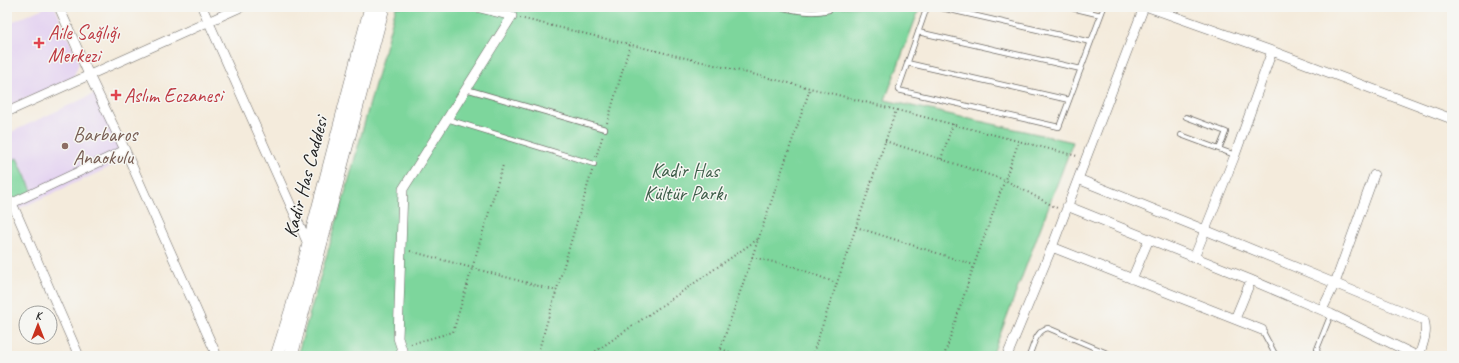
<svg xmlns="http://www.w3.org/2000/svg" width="1459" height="363" font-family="Caveat,sans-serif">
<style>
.built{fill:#e4d3f1}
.green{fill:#7dd69c;stroke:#4c795c}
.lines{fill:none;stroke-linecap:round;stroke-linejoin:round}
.lane-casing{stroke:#68645f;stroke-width:6}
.street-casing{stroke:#68645f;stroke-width:10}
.secondary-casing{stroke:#68645f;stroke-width:14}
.path{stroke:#68645f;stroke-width:2;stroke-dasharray:1 3;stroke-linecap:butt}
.lane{stroke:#fff;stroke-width:4.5}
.street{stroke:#fff;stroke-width:9}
.secondary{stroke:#fff;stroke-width:13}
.health-dot{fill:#e0444e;stroke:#f6f6f2;stroke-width:1.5}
.education-dot{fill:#8d6e63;stroke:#f6f6f2;stroke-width:1.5}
.labels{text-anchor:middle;stroke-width:3;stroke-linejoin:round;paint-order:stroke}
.health-label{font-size:20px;fill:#be3a42;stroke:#f6f6f2;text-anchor:start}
.education-label{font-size:20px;fill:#785e54;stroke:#f6f6f2;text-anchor:start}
.park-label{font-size:20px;fill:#3e5d49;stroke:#f6f6f2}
.street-label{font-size:20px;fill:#1c1c1c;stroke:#f6f6f2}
</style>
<rect width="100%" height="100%" fill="#f6f6f2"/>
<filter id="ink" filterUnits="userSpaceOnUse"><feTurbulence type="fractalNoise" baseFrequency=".025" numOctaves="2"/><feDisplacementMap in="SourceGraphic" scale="8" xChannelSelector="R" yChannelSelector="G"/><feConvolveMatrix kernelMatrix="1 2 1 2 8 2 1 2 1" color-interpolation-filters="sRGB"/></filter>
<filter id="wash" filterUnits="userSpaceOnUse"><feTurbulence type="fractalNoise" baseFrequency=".012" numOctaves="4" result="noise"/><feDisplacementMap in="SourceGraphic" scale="16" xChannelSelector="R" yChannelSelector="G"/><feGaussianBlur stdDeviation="0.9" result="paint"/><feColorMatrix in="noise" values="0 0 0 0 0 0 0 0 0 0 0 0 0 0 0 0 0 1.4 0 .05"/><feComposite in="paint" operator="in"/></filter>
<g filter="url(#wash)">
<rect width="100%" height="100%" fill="#f4ebdc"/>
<path class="built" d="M 46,7 L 55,7 L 79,63 L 73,78 L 7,107 L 7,24 Z
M 98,92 L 128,159 L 7,214 L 7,134 Z"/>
<path class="green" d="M 396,7 L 920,7 L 885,100 L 1073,142 L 992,356 L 297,356 L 350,176 Z
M 17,158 L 34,195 L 12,205 L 7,195 L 7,163 Z"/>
</g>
<g filter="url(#ink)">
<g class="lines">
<defs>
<path id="lane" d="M 780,7 C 797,11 812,14 829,10 L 831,7
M 927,7 L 898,90 L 1059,127 L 1104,7
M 937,7 L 1091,42
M 1068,7 L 1101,15
M 918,32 L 1081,69
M 907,63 L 1069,100
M 466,89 L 605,129
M 1186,117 L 1226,132 L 1219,149
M 447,119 L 594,164
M 1181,135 L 1235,155
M 1262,330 L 1276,356
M 1029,356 C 1033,347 1036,330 1048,328 L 1114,356
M 1318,356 L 1317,349 L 1331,314"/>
<path id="street" d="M 59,7 L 89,75 L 125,150 L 217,356
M 202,7 L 308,244
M 1148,7 L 1272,51 L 1452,119
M 7,112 L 241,7
M 1078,179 L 1205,230 L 1424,320 C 1428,333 1423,343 1419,356
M 12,203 L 79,356
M 8,205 L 125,150
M 1067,206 L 1251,280 L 1331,314 L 1417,356
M 1052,247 L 1262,330
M 1194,258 L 1235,155 L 1272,51
M 1132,279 L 1149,239
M 1322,310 L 1335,283 L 1374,175
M 1235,319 L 1251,280
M 404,356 L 398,338 L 403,189 L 512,16 L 476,7
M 1007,356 L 1052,247 L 1144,7"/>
<path id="secondary" d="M 277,356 L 293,305 L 371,7
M 291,356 L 383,7"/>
</defs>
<use href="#lane" class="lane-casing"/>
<use href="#street" class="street-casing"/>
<use href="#secondary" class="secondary-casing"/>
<path class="path" d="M 520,18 L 810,88 L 1077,156
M 607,123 L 630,45
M 885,141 L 1005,180 L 1057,208
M 596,157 L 603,135
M 941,159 L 953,124
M 856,227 L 974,265
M 410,251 L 557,291
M 752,257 L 795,267 L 836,283
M 411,344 L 453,332 L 503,165
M 721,349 L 741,356
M 537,356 L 592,171
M 589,356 L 758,239
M 718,356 L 810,89
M 812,356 L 896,110
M 944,356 L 974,265 L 1019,141"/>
<use href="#lane" class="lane"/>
<use href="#street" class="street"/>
<use href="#secondary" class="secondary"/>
</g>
</g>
<g class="health-dot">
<path d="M37 37h4v4h4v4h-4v4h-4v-4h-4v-4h4z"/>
<path d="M114 89h4v4h4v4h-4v4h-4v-4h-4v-4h4z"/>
</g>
<circle class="education-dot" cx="65" cy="146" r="4"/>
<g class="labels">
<g class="health-label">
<text x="48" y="39">Aile Sağlığı<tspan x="48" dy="23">Merkezi</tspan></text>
<text x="124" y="102">Aslım Eczanesi</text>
</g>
<g class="education-label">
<text x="73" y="141">Barbaros<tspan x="73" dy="23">Anaokulu</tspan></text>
</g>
<g class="park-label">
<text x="685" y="177">Kadir Has<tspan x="685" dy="23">Kültür Parkı</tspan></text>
</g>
<g class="street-label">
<text transform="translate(305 177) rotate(-75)" y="7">Kadir Has Caddesi</text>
</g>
</g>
<rect width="1459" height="363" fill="none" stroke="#f6f6f2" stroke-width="24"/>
<g transform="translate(38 325)"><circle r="19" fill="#f6f6f2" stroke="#9f9f9c"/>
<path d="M0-3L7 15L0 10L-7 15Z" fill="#c8321e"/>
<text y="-6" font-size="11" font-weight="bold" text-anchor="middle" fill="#1c1c1c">K</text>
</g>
</svg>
